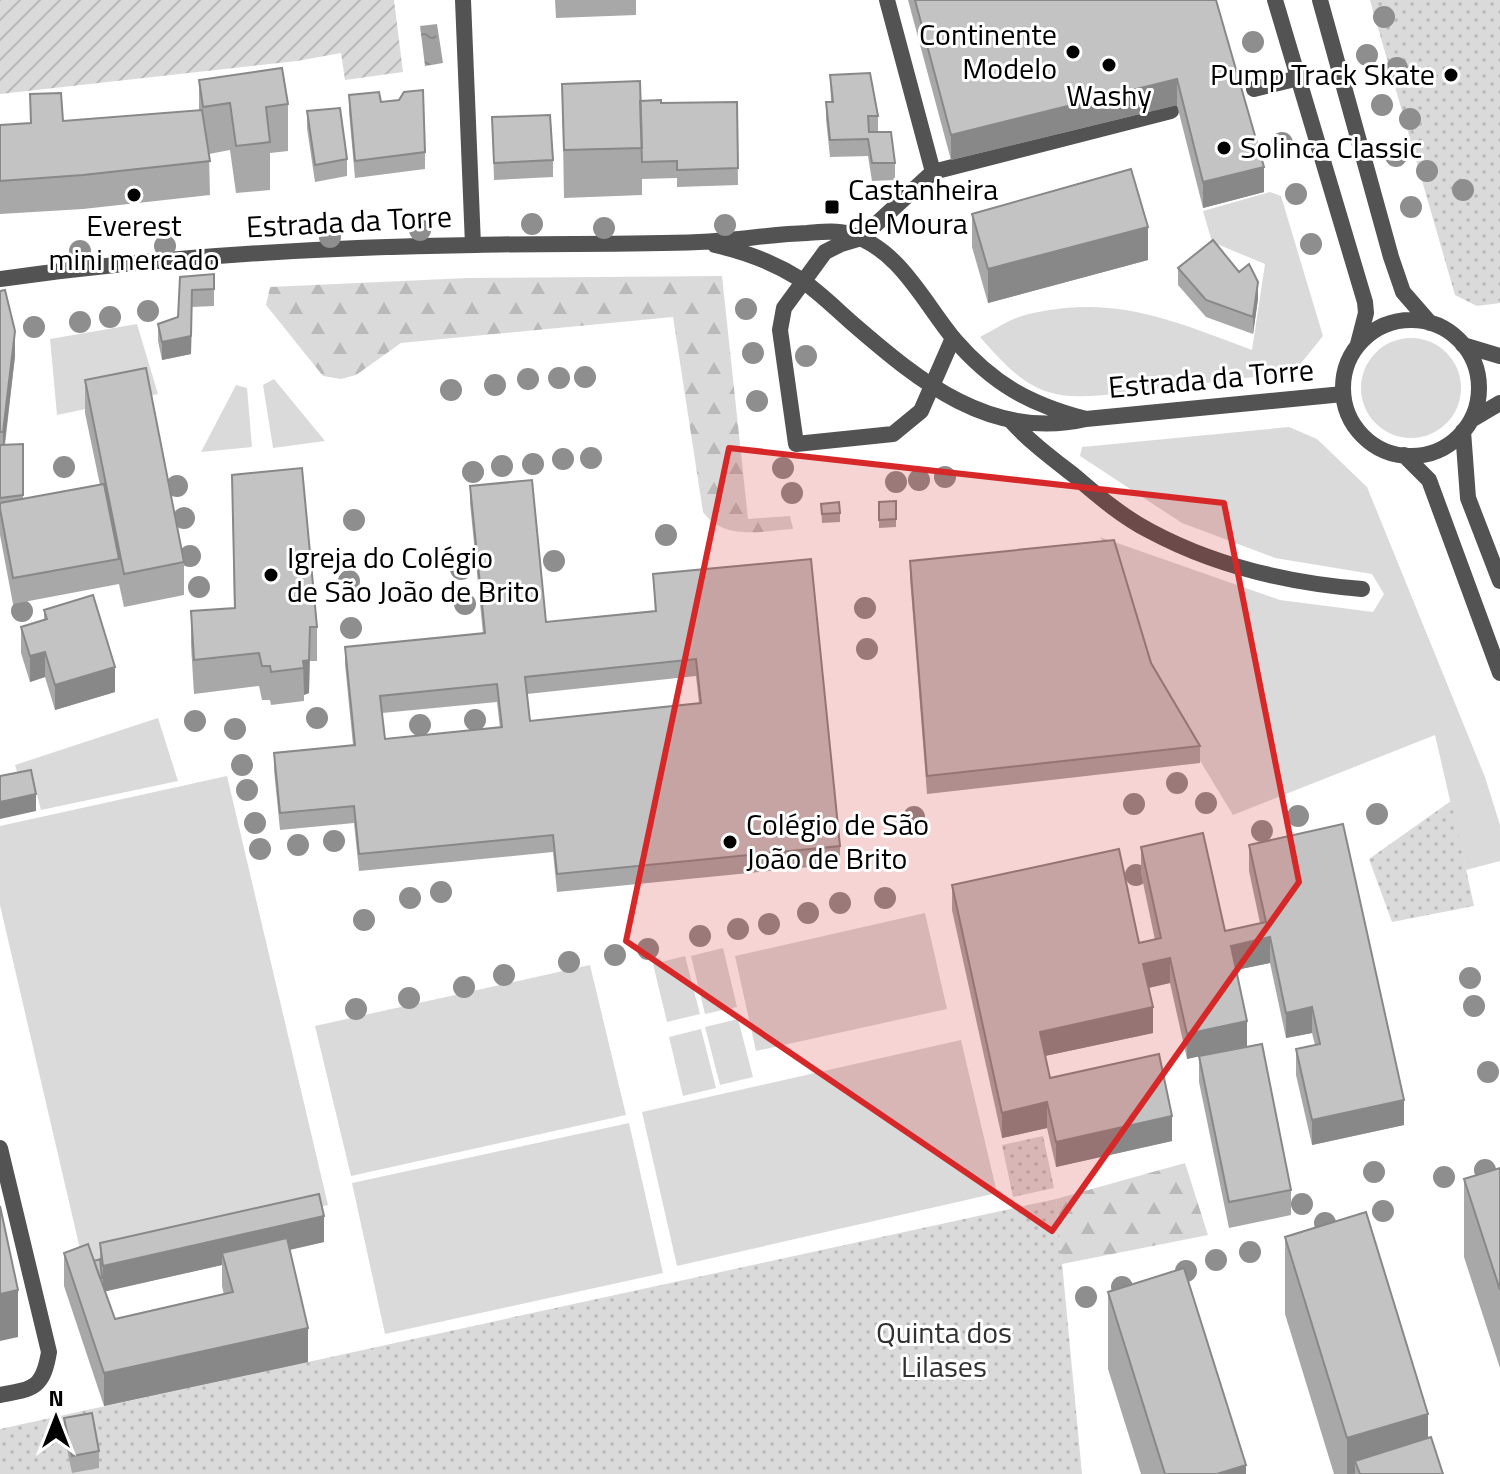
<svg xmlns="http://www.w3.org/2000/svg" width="1500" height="1474" font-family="'Titillium Web',sans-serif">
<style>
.grass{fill:#dadada}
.forest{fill:url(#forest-firs)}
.park{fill:url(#park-dots)}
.garden{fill:url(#garden-furrows)}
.water{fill:url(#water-ripples)}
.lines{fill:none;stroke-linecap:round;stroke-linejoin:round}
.service{stroke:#535353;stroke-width:16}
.pedestrian{stroke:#535353;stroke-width:16}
.minor{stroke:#535353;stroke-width:16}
.tertiary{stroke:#535353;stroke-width:16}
.tree{fill:#8e8e8e}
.wall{fill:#a8a8a8;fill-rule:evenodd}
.shaded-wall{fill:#888}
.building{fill:#c3c3c3;stroke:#888;stroke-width:2;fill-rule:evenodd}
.marked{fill:#d62828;fill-opacity:0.2;stroke:#d62828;stroke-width:6;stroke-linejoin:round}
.poi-dot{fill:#000;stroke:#fff;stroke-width:3}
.labels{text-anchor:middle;stroke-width:6;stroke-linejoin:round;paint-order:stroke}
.poi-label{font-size:30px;fill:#000;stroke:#fff;text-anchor:start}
.street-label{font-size:30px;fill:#000;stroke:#fff}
.park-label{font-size:30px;fill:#313131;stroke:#fff}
</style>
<defs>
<pattern id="forest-firs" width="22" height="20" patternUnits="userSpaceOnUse" patternTransform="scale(2)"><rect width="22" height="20" fill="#dadada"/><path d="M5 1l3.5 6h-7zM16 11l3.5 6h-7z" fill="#b9b9b9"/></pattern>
<pattern id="park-dots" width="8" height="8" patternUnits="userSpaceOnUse" patternTransform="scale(2)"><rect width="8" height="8" fill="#dadada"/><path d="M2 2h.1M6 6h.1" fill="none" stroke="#b9b9b9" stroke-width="1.8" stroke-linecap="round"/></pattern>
<pattern id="garden-furrows" width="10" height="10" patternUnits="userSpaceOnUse" patternTransform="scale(2)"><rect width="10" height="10" fill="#dadada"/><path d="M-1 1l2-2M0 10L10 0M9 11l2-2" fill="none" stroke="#b9b9b9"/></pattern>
<pattern id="water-ripples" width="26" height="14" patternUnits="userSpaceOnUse" patternTransform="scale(2)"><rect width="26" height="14" fill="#a1a1a1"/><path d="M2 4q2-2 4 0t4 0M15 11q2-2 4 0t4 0" fill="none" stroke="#898989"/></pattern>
</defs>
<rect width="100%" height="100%" fill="#fff"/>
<path class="grass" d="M 1270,192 L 1281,196 L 1323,336 L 1294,372 C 1245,378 1197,384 1148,390 C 1116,393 1077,402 1045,391 C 1019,382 998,357 980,337 C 994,330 1010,319 1025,315 C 1112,293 1172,320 1252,350 L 1265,264 L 1212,242 L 1203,211 Z
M 137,324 L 158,394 L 57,415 L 50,339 Z
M1361 388a50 50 0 1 1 100 0a50 50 0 1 1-100 0Z
M 274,379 L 325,441 L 273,448 L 263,385 Z
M 236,385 L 247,388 L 252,447 L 201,452 Z
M 1289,427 L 1317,439 L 1367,487 L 1485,777 L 1500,825 L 1500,861 L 1466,870 L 1435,735 L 1233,815 L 1151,680 L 1114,558 L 1100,537 L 1280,600 L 1373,612 L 1384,594 L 1372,574 L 1275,558 L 1182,523 L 1080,456 L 1082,447 Z
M 158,718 L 178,781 L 41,810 L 32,776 L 19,778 L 15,765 Z
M 227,776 L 328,1205 L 83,1262 L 0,905 L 0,826 Z
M 925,913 L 947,1009 L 756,1051 L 735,956 Z
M 723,948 L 737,1007 L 705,1014 L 691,956 Z
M 685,956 L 700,1014 L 667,1022 L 653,964 Z
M 590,965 L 626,1115 L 351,1176 L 315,1026 Z
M 738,1019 L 753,1077 L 720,1085 L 705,1027 Z
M 701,1029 L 716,1088 L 683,1096 L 669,1037 Z
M 961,1040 L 997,1193 L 677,1266 L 642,1112 Z
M 629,1123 L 663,1273 L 385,1334 L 352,1183 Z"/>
<path class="forest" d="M 722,276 L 748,519 L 790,516 L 793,529 C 762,531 724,541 703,512 L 673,317 L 401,343 L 356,375 L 341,379 L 323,376 L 266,305 L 270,287 L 468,278 Z
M 1185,1163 L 1208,1235 L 1062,1264 L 1056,1199 Z"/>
<path class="park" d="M 1370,0 L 1500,0 L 1500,303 L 1477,306 L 1455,295 Z
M 1451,801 L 1474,906 L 1392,922 L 1369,859 Z
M 1043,1136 L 1054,1188 L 1013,1197 L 1002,1145 Z
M 1056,1199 L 1082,1474 L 0,1474 L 0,1429 Z"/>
<path class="garden" d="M 0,0 L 394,0 L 403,72 L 345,80 L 341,53 L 297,61 L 0,94 Z"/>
<path class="water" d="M 437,24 L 443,63 L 425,66 L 420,26 Z"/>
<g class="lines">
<path class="service" d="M 463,0 L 473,245
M 861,238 L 841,244 L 825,252 L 784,308 L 780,330 L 796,444 L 893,434 L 921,411 L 953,338
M 1011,421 C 1030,442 1053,459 1076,477 C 1099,497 1123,517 1150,531 C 1217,567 1288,583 1362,589"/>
<path class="pedestrian" d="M 887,0 L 933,172
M 1254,89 L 1299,78
M 861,238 L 933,172 L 1171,111"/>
<path class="minor" d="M 0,1148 L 49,1352 C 43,1388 34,1389 0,1395"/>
<path class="tertiary" d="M 1275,0 L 1365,302 L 1366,313 L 1358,344
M 1320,0 L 1391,257 L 1403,292 L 1430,323
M 715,245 C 746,252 773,262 800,279 C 818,291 835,308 852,323 C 919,381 991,441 1086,419 L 1343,394
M 0,279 C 157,257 317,247 476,245 C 550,243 625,245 699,242 C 735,241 771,234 807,233 C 821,232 836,230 849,234 C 899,248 924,303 954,339 C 993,384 1029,404 1086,419
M1343 388a68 68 0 1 1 136 0a68 68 0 1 1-136 0Z
M 1463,345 L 1500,356
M 1471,420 L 1500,403
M 1463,431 L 1468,498 L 1500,581
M 1404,455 L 1429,480 L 1500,673"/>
</g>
<g class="tree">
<circle cx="1384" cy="17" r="11"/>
<circle cx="1253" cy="42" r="11"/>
<circle cx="1367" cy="55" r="11"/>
<circle cx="1397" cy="68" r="11"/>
<circle cx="1382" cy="105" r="11"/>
<circle cx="1410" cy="119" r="11"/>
<circle cx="1282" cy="143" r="11"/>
<circle cx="1396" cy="156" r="11"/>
<circle cx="1427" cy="171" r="11"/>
<circle cx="1463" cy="190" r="11"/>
<circle cx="1296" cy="194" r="11"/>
<circle cx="1411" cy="207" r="11"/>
<circle cx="532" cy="224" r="11"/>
<circle cx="725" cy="225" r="11"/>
<circle cx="604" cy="228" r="11"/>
<circle cx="420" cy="230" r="11"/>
<circle cx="330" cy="237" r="11"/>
<circle cx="1311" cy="244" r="11"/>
<circle cx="165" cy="246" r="11"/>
<circle cx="80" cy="251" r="11"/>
<circle cx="746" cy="309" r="11"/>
<circle cx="148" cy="311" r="11"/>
<circle cx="110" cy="317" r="11"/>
<circle cx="80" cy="322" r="11"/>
<circle cx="34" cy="327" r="11"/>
<circle cx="753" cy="353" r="11"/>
<circle cx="806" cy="356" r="11"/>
<circle cx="585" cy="377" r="11"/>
<circle cx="559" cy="378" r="11"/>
<circle cx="528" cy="379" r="11"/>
<circle cx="495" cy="385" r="11"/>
<circle cx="451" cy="390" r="11"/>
<circle cx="757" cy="401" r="11"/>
<circle cx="591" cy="458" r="11"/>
<circle cx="563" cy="459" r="11"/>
<circle cx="533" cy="464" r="11"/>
<circle cx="502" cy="466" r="11"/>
<circle cx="64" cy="467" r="11"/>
<circle cx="783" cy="468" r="11"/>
<circle cx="473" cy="472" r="11"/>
<circle cx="945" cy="477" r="11"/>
<circle cx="919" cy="480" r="11"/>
<circle cx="896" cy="482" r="11"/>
<circle cx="177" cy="486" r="11"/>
<circle cx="792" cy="493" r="11"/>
<circle cx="184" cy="518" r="11"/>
<circle cx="354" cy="520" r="11"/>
<circle cx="666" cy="535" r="11"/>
<circle cx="190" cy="556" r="11"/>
<circle cx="554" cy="561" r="11"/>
<circle cx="461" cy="569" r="11"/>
<circle cx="349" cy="581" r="11"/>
<circle cx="199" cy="587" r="11"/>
<circle cx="465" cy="604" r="11"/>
<circle cx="865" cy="608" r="11"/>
<circle cx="22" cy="611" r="11"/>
<circle cx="351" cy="628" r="11"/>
<circle cx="867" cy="649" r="11"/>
<circle cx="317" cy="718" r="11"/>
<circle cx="475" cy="720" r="11"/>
<circle cx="195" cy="721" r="11"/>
<circle cx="420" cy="725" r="11"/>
<circle cx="235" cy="729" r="11"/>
<circle cx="242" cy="765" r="11"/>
<circle cx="1177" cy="783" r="11"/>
<circle cx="247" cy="790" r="11"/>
<circle cx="1206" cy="803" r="11"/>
<circle cx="1134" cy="804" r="11"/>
<circle cx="1377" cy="814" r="11"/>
<circle cx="1298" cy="816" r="11"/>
<circle cx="914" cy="817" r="11"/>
<circle cx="255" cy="823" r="11"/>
<circle cx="1262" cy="831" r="11"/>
<circle cx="334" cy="841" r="11"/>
<circle cx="298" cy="845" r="11"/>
<circle cx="260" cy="849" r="11"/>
<circle cx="1136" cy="875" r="11"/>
<circle cx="441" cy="892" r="11"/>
<circle cx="410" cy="898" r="11"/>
<circle cx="885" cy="898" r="11"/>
<circle cx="840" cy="903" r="11"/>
<circle cx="808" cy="913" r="11"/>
<circle cx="364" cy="920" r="11"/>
<circle cx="769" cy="924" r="11"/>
<circle cx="738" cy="929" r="11"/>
<circle cx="700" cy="936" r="11"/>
<circle cx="648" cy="949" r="11"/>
<circle cx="615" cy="955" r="11"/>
<circle cx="569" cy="962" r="11"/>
<circle cx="504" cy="975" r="11"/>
<circle cx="1470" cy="978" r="11"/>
<circle cx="464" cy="987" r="11"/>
<circle cx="409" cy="998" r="11"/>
<circle cx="1474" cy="1006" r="11"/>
<circle cx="356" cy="1009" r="11"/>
<circle cx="1488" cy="1072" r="11"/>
<circle cx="1485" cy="1170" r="11"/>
<circle cx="1374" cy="1172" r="11"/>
<circle cx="1444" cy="1177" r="11"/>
<circle cx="1302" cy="1204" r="11"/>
<circle cx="1383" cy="1211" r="11"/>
<circle cx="1325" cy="1223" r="11"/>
<circle cx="1250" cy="1252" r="11"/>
<circle cx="1216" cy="1260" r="11"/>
<circle cx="1186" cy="1271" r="11"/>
<circle cx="1122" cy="1287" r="11"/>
<circle cx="1086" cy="1297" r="11"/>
</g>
<path class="wall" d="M 555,0 L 636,0 L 636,15 L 556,18 Z
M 908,0 L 1216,0 L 1264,192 L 1203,208 L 1177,105 L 951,160 Z
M 830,75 L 878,116 L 878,132 L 895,163 L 895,180 L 872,181 L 868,156 L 830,157 L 826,119 L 826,102 L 831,102 Z
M 199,80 L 288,104 L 288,151 L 270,153 L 270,190 L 236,193 L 230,150 L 209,154 L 210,195 L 83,209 L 0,214 L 0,125 L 30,123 L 30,94 L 63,121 L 199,111 Z
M 562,84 L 640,101 L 661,103 L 737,102 L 738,185 L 677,187 L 677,178 L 642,179 L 642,195 L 564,198 Z
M 349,95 L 381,102 L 399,100 L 425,152 L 425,169 L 355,178 L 349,112 Z
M 307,111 L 347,159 L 347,176 L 315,182 L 307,128 Z
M 492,117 L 553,160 L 553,177 L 494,180 Z
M 972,214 L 1148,260 L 988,303 L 972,247 Z
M 1178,268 L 1258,299 L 1253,334 L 1206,317 L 1178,285 Z
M 214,274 L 214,306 L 192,307 L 191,354 L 162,360 L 158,341 L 158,324 L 178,317 L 180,277 Z
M 0,291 L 15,356 L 5,445 L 23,444 L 23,499 L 100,485 L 85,413 L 85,380 L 184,562 L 184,595 L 124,607 L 119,584 L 13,604 L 0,535 Z
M 232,475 L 317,627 L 317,661 L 310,661 L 309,693 L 304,695 L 304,701 L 271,705 L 270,700 L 262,700 L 259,686 L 194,694 L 191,645 L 191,611 L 234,608 Z
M 470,486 L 546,622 L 655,611 L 653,574 L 840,846 L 840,864 L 557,892 L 553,852 L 359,871 L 354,823 L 280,830 L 274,770 L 274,753 L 353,745 L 345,664 L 345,647 L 483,634 L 470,503 ZM 696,676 L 699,703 L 530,721 L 527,694 ZM 497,702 L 500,728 L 385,739 L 382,713 Z
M 896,501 L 896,527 L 879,528 L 879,502 Z
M 821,504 L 840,513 L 840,522 L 822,523 Z
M 910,561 L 1151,663 L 1200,746 L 1200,763 L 927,794 L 910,578 Z
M 44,610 L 115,692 L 55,710 L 45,677 L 30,682 L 21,653 L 21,627 L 44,620 Z
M 1249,845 L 1404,1125 L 1312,1145 L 1296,1075 L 1296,1049 L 1315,1045 L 1312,1033 L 1286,1038 L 1270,963 L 1236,970 L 1247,1046 L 1204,1056 L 1291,1190 L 1291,1215 L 1229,1228 L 1199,1082 L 1199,1056 L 1187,1059 L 1170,983 L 1149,988 L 1153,1033 L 1045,1056 L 1050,1078 L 1172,1141 L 1056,1167 L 1047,1128 L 1002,1138 L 952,910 L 952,885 L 1139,943 L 1155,940 L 1141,873 L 1141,847 L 1225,931 L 1260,923 L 1249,871 Z
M 1500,1168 L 1500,1368 L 1464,1257 L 1464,1179 Z
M 1285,1237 L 1428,1438 L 1443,1474 L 1334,1474 L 1285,1314 Z
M 324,1242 L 290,1250 L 308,1362 L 104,1406 L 64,1286 L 64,1253 L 94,1261 L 100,1259 L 100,1243 ZM 222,1265 L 222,1286 L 224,1295 L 115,1319 L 105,1291 Z
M 1108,1292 L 1246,1474 L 1141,1474 L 1108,1369 Z
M 64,1418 L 99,1451 L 99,1468 L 72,1473 L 64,1435 Z"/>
<path class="shaded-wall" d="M 1177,79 L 1177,105 L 951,160 L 951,135 Z
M 1264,167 L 1264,192 L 1203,208 L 1203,182 Z
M 1148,227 L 1148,260 L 988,303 L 988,269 Z
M 1258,282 L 1258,299 L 1253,334 L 1253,317 Z
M 192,290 L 191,354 L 162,360 L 162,342 L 191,336 Z
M 15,331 L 15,356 L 3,457 L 3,432 Z
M 310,627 L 309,693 L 304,695 L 303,661 Z
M 45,652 L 45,677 L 30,682 L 30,656 Z
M 115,667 L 115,692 L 55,710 L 55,685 Z
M 36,794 L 36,811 L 0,819 L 0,802 Z
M 1270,937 L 1270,963 L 1231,971 L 1231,946 Z
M 1170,958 L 1170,983 L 1143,989 L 1143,964 Z
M 1153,1007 L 1153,1033 L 1040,1057 L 1040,1032 Z
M 1312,1007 L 1312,1033 L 1286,1038 L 1286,1013 Z
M 1247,1021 L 1247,1046 L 1187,1059 L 1187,1034 Z
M 1404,1100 L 1404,1125 L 1312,1145 L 1312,1120 Z
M 1047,1102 L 1047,1128 L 1002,1138 L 1002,1113 Z
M 1172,1116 L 1172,1141 L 1056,1167 L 1056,1142 Z
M 324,1216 L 324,1242 L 225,1264 L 222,1253 L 222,1265 L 103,1292 L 103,1266 Z
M 18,1290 L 18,1337 L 0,1341 L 0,1294 Z
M 308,1328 L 308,1362 L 104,1406 L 104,1373 Z
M 1428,1414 L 1428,1474 L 1355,1461 L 1355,1474 L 1347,1474 L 1347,1438 Z
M 1246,1465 L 1246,1474 L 1217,1474 Z"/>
<path class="building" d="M 915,0 L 1216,0 L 1264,167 L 1203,182 L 1177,79 L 951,135 Z
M 282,68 L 288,104 L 266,107 L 270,142 L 236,146 L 230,103 L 203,107 L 199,80 Z
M 870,73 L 878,116 L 868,116 L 869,132 L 891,132 L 895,163 L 872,163 L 868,139 L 830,140 L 826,102 L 833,102 L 830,75 Z
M 640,81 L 642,148 L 564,150 L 562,84 Z
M 423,90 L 425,152 L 355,161 L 349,95 L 379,92 L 381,102 L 399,100 L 404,92 Z
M 61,93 L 63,121 L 202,110 L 210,161 L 83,175 L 0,181 L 0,125 L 31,123 L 30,94 Z
M 661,100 L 661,103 L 737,102 L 738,168 L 677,170 L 677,161 L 642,162 L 640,101 Z
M 340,108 L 347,159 L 315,165 L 307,111 Z
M 550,115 L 553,160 L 494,163 L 492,117 Z
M 1131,169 L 1148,227 L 988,269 L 972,214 Z
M 1213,240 L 1239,272 L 1249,264 L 1258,282 L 1253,317 L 1206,300 L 1178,268 Z
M 214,274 L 214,289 L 192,290 L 191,336 L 162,342 L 158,324 L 178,317 L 180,277 Z
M 5,290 L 15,331 L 3,432 L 0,432 L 0,291 Z
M 146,368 L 184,562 L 124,574 L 85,380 Z
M 23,444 L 23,495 L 0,498 L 0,445 Z
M 302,468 L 317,627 L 310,627 L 309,660 L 303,661 L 304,668 L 271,672 L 270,666 L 262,666 L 259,653 L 194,660 L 191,611 L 235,608 L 232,475 Z
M 532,480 L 546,622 L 656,611 L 653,574 L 811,559 L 840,846 L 557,874 L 553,835 L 359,854 L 354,806 L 280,813 L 274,753 L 355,745 L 345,647 L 485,633 L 470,486 ZM 696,659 L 701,703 L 530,721 L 525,677 ZM 497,684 L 502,727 L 385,739 L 380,696 Z
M 104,484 L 119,559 L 13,578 L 0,509 L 0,503 Z
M 896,501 L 896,519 L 879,520 L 879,502 Z
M 839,502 L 840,513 L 822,514 L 821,504 Z
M 1114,540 L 1151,663 L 1200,746 L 927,776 L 910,561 Z
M 93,595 L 115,667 L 55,685 L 45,652 L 30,656 L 21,627 L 47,619 L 44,610 Z
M 31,770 L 36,794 L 0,802 L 0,776 Z
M 1343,824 L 1404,1100 L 1312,1120 L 1296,1049 L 1320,1044 L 1312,1007 L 1286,1013 L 1270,937 L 1231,946 L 1247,1021 L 1187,1034 L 1170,958 L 1143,964 L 1153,1007 L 1040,1032 L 1050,1078 L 1159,1054 L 1172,1116 L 1056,1142 L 1047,1102 L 1002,1113 L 952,885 L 1119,849 L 1139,943 L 1161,938 L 1141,847 L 1203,833 L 1225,931 L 1266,922 L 1249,845 Z
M 1262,1044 L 1291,1190 L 1229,1202 L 1199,1056 Z
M 1500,1168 L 1500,1290 L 1464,1179 Z
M 319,1194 L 324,1216 L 103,1266 L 100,1243 Z
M 0,1206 L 18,1290 L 0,1294 Z
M 1366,1212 L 1428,1414 L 1347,1438 L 1285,1237 Z
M 287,1238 L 308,1328 L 104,1373 L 64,1253 L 88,1244 L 115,1319 L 233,1292 L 222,1253 Z
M 100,1259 L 102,1278 L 100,1278 L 94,1261 Z
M 1184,1268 L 1246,1465 L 1217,1474 L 1165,1474 L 1108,1292 Z
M 92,1413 L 99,1451 L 72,1456 L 64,1418 Z
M 1431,1437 L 1443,1474 L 1360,1474 L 1355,1461 Z"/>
<path class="marked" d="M 729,448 L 1224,503 L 1299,882 L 1052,1231 L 626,941 Z"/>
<g class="poi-dot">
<circle cx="1073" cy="52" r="8"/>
<circle cx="1109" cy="65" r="8"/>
<circle cx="1451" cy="75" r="8"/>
<circle cx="1224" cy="148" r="8"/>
<circle cx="134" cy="195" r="8"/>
<rect x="824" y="199" width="16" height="16" rx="4"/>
<circle cx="271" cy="575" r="8"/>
<circle cx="730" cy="842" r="8"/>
</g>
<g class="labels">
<g class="poi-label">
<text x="1057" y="45" text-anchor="end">Continente<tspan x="1057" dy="34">Modelo</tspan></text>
<text x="1435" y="85" text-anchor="end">Pump Track Skate</text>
<text x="1109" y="106" text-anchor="middle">Washy</text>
<text x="1240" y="158">Solinca Classic</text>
<text x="848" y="200">Castanheira<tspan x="848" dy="34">de Moura</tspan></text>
<text x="134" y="236" text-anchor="middle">Everest<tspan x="134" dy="34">mini mercado</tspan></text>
<text x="287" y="568">Igreja do Colégio<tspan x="287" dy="34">de São João de Brito</tspan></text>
<text x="746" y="835">Colégio de São<tspan x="746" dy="34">João de Brito</tspan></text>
</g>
<g class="street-label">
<text transform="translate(349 222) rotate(-3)" y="10">Estrada da Torre</text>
<text transform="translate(1211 379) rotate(-5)" y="10">Estrada da Torre</text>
</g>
<g class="park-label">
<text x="944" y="1343">Quinta dos<tspan x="944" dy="34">Lilases</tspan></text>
</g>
</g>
<g transform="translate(56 1418)" stroke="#ffffff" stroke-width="6" paint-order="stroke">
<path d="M0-6L14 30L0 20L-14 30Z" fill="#000000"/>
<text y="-12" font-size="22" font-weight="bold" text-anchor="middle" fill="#000000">N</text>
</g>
</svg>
